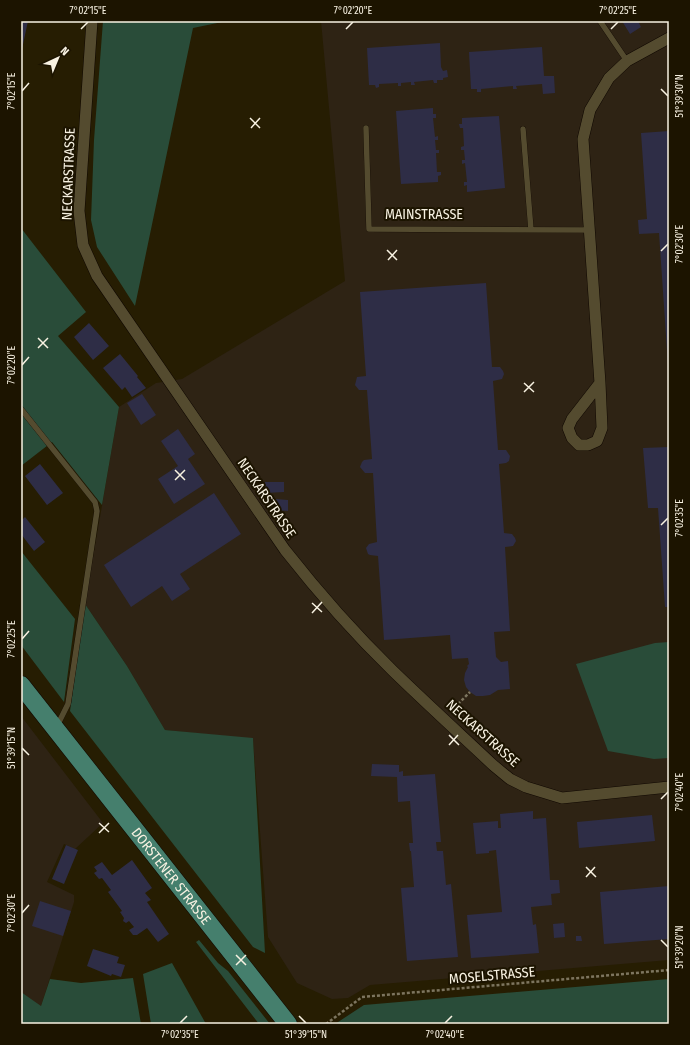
<svg xmlns="http://www.w3.org/2000/svg" width="690" height="1045" font-family="'Fira Sans Condensed',sans-serif">
<style>
.commercial{fill:#2e2314}
.green{fill:#294c39}
.building{fill:#2e2d46}
.lines{fill:none;stroke-linecap:round;stroke-linejoin:round}
.service-casing{stroke:#0f0700;stroke-width:6}
.minor-casing{stroke:#0f0700;stroke-width:12}
.primary-casing{stroke:#0f0700;stroke-width:19}
.path{stroke:#7d755f;stroke-width:2.5;stroke-dasharray:3 2;stroke-linecap:butt}
.service{stroke:#544b2f;stroke-width:5.5}
.minor{stroke:#544b2f;stroke-width:11}
.primary{stroke:#457f6d;stroke-width:18}
.ticks{fill:none;stroke:#f8f2e2;stroke-width:1.5}
.labels{text-anchor:middle;stroke-width:4;stroke-linejoin:round;paint-order:stroke}
.street-label{font-size:14px;fill:#f8f2e2;stroke:#1c1400}
.neatline{fill:none;stroke:#f8f2e2;stroke-width:1.5}
.ticks-label{font-size:10px;text-anchor:middle;fill:#f8f2e2}
</style>
<rect width="100%" height="100%" fill="#261d02"/>
<path class="commercial" d="M 321,21 L 669,21 L 669,960 L 370,985 L 348,998 L 332,999 L 297,983 L 268,937 L 253,739 L 165,730 L 127,666 L 85,604 L 119,407 L 156,383 L 182,379 L 345,281 Z
M 21,716 L 103,823 L 75,849 L 64,844 L 47,882 L 74,895 L 74,902 L 41,1006 L 21,1006 Z"/>
<path class="green" d="M 103,21 L 227,21 L 193,28 L 135,306 L 97,247 L 91,220 L 94,140 Z
M 21,228 L 86,312 L 58,336 L 119,407 L 102,505 L 52,442 L 21,466 Z
M 21,551 L 75,619 L 64,702 L 21,645 Z
M 85,604 L 127,666 L 165,730 L 253,738 L 265,953 L 253,947 L 70,711 Z
M 669,642 L 669,758 L 654,759 L 608,751 L 576,664 L 655,643 Z
M 199,940 L 218,963 L 228,971 L 270,1024 L 259,1024 L 196,942 Z
M 172,963 L 206,1024 L 151,1024 L 143,974 Z
M 133,978 L 141,1024 L 21,1024 L 21,992 L 41,1006 L 50,979 L 81,983 Z
M 669,979 L 669,1024 L 335,1024 L 364,1005 Z"/>
<path class="building" d="M 21,21 L 28,21 L 22,49 L 21,49 Z
M 622,21 L 638,21 L 641,27 L 630,34 Z
M 440,43 L 441,67 L 443,71 L 447,70 L 448,77 L 443,78 L 443,80 L 437,80 L 437,83 L 434,83 L 433,80 L 414,82 L 415,85 L 411,85 L 411,82 L 401,83 L 401,86 L 398,86 L 398,83 L 379,84 L 379,87 L 376,88 L 375,85 L 369,85 L 367,48 Z
M 542,47 L 544,76 L 554,76 L 555,93 L 543,94 L 542,84 L 516,86 L 517,89 L 513,89 L 513,86 L 481,89 L 481,92 L 477,92 L 477,89 L 471,89 L 469,52 Z
M 433,108 L 433,114 L 436,114 L 436,118 L 433,118 L 435,137 L 438,136 L 438,140 L 435,140 L 436,150 L 439,150 L 439,153 L 436,153 L 437,172 L 441,172 L 441,175 L 438,176 L 438,182 L 401,184 L 396,111 Z
M 499,116 L 505,188 L 467,192 L 467,185 L 464,186 L 464,182 L 467,182 L 465,163 L 462,164 L 462,160 L 465,160 L 464,150 L 461,150 L 461,147 L 464,146 L 463,128 L 460,128 L 459,124 L 462,124 L 462,118 Z
M 669,131 L 669,365 L 668,365 L 659,233 L 639,234 L 638,220 L 647,219 L 641,133 Z
M 486,283 L 492,367 L 500,367 L 503,371 L 504,374 L 502,379 L 493,381 L 498,450 L 506,450 L 510,456 L 509,461 L 506,463 L 499,464 L 504,533 L 512,534 L 515,538 L 516,541 L 513,546 L 505,547 L 510,631 L 494,632 L 496,657 L 501,662 L 508,661 L 510,689 L 498,690 L 490,695 L 483,696 L 476,696 L 470,692 L 466,687 L 464,680 L 465,673 L 468,667 L 467,666 L 469,664 L 468,658 L 452,659 L 450,635 L 384,640 L 378,556 L 370,555 L 368,554 L 366,548 L 369,544 L 377,542 L 373,473 L 365,473 L 360,467 L 362,462 L 364,460 L 372,459 L 367,390 L 359,390 L 355,385 L 357,377 L 366,376 L 360,292 Z
M 89,323 L 109,346 L 93,360 L 74,337 Z
M 120,354 L 138,376 L 137,377 L 146,388 L 132,397 L 125,387 L 122,390 L 103,368 Z
M 142,394 L 156,415 L 141,425 L 127,403 Z
M 178,429 L 195,454 L 188,459 L 205,484 L 174,504 L 158,479 L 178,466 L 161,441 Z
M 669,447 L 669,607 L 665,607 L 658,508 L 648,508 L 643,448 Z
M 40,464 L 63,493 L 47,505 L 25,476 Z
M 265,482 L 284,482 L 284,492 L 265,493 Z
M 214,493 L 241,534 L 180,574 L 190,589 L 172,601 L 162,586 L 131,607 L 104,565 Z
M 276,499 L 288,500 L 288,511 L 276,510 Z
M 25,517 L 45,542 L 34,551 L 21,534 L 21,521 Z
M 372,764 L 399,765 L 399,772 L 403,771 L 403,776 L 435,774 L 441,842 L 436,842 L 437,851 L 443,851 L 446,885 L 451,884 L 458,957 L 407,961 L 401,888 L 414,887 L 411,851 L 410,851 L 409,843 L 413,843 L 410,801 L 398,802 L 397,777 L 371,776 Z
M 533,811 L 533,819 L 546,818 L 550,880 L 559,880 L 560,893 L 551,894 L 552,905 L 531,907 L 533,925 L 536,924 L 539,953 L 471,958 L 467,915 L 502,912 L 496,850 L 489,851 L 489,853 L 476,854 L 473,823 L 498,821 L 498,828 L 501,828 L 500,814 Z
M 652,815 L 655,841 L 579,848 L 577,822 Z
M 66,845 L 78,850 L 64,884 L 52,879 Z
M 132,860 L 152,888 L 145,893 L 151,900 L 147,902 L 169,934 L 158,942 L 147,928 L 137,935 L 133,935 L 129,930 L 134,927 L 129,921 L 126,923 L 123,921 L 124,918 L 120,912 L 122,911 L 108,892 L 111,890 L 102,878 L 99,879 L 94,873 L 97,871 L 94,867 L 102,862 L 112,875 Z
M 669,886 L 669,939 L 604,944 L 600,892 Z
M 40,901 L 71,911 L 63,936 L 32,926 Z
M 564,923 L 565,937 L 554,938 L 553,924 Z
M 576,936 L 581,936 L 582,941 L 576,941 Z
M 93,949 L 119,957 L 117,963 L 125,965 L 121,977 L 112,974 L 111,976 L 87,966 Z"/>
<g class="lines">
<defs>
<path id="service" d="M 600,21 L 627,61
M 366,128 L 369,229 L 589,230
M 523,129 L 531,230
M 21,409 L 95,502 L 97,511 L 68,704 L 57,726"/>
<path id="minor" d="M 92,21 L 79,211 L 83,245 L 97,276 L 285,550 C 318,592 354,633 393,671 C 426,703 460,734 493,765 L 510,779 L 526,787 L 562,798 L 669,787
M 600,383 L 572,419 L 568,428 L 572,438 L 579,445 L 588,445 L 597,441 L 602,428 L 600,383 L 583,139 L 590,110 L 609,78 L 627,61 L 669,38"/>
<g id="primary">
<path id="s1" d="M 21,685 L 288,1024"/>
</g>
</defs>
<use href="#service" class="service-casing"/>
<use href="#minor" class="minor-casing"/>
<use href="#primary" class="primary-casing"/>
<path class="path" d="M 451,711 L 470,692
M 326,1024 L 362,997 L 669,970"/>
<use href="#service" class="service"/>
<use href="#minor" class="minor"/>
<use href="#primary" class="primary"/>
</g>
<path class="ticks" d="M 81,29 L 88,22M 346,29 L 353,22M 611,29 L 618,22M 661,89 L 668,96M 22,91 L 29,83M 250,118 L 260,128M 251,128 L 260,118M 387,250 L 397,260M 661,251 L 668,244M 388,260 L 397,250M 38,338 L 48,348M 38,348 L 48,338M 22,365 L 29,357M 524,383 L 534,392M 524,392 L 534,382M 175,470 L 185,480M 175,480 L 185,470M 661,525 L 668,518M 312,603 L 322,612M 312,613 L 322,602M 22,639 L 29,631M 449,735 L 459,745M 449,745 L 458,735M 22,748 L 29,755M 661,799 L 668,792M 99,823 L 109,832M 99,833 L 109,823M 586,867 L 596,877M 586,877 L 595,867M 22,913 L 29,905M 661,940 L 668,947M 236,955 L 246,965M 236,965 L 246,955M 299,1016 L 306,1023M 180,1023 L 187,1016M 445,1023 L 452,1016"/>
<g class="labels">
<g class="street-label">
<text transform="translate(68 174) rotate(-88)" y="5">NECKARSTRASSE</text>
<text x="424" y="219">MAINSTRASSE</text>
<text transform="translate(267 498) rotate(56)" y="5">NECKARSTRASSE</text>
<text transform="translate(483 733) rotate(42)" y="5">NECKARSTRASSE</text>
<text dy="5" stroke="none"><textPath href="#s1" startOffset="243">DORSTENER STRASSE</textPath></text>
<text transform="translate(492 975) rotate(-5)" y="5">MOSELSTRASSE</text>
</g>
</g>
<rect width="690" height="1045" fill="none" stroke="#1c1400" stroke-width="44"/>
<g transform="translate(58 58) rotate(44)" stroke="#1c1400" stroke-width="3" paint-order="stroke">
<path d="M0-3L7 15L0 10L-7 15Z" fill="#f8f2e2"/>
<text y="-6" font-size="11" font-weight="bold" text-anchor="middle" fill="#f8f2e2">N</text>
</g>
<rect x="22" y="22" width="646" height="1001" class="neatline"/>
<g class="ticks-label">
<text x="88" y="14">7°02'15"E</text>
<text x="353" y="14">7°02'20"E</text>
<text x="618" y="14">7°02'25"E</text>
<text transform="translate(11 91) rotate(-90)" y="4">7°02'15"E</text>
<text transform="translate(679 96) rotate(-90)" y="4">51°39'30"N</text>
<text transform="translate(679 244) rotate(-90)" y="4">7°02'30"E</text>
<text transform="translate(11 365) rotate(-90)" y="4">7°02'20"E</text>
<text transform="translate(679 518) rotate(-90)" y="4">7°02'35"E</text>
<text transform="translate(11 639) rotate(-90)" y="4">7°02'25"E</text>
<text transform="translate(11 748) rotate(-90)" y="4">51°39'15"N</text>
<text transform="translate(679 792) rotate(-90)" y="4">7°02'40"E</text>
<text transform="translate(11 913) rotate(-90)" y="4">7°02'30"E</text>
<text transform="translate(679 947) rotate(-90)" y="4">51°39'20"N</text>
<text x="180" y="1038">7°02'35"E</text>
<text x="306" y="1038">51°39'15"N</text>
<text x="445" y="1038">7°02'40"E</text>
</g>
</svg>
